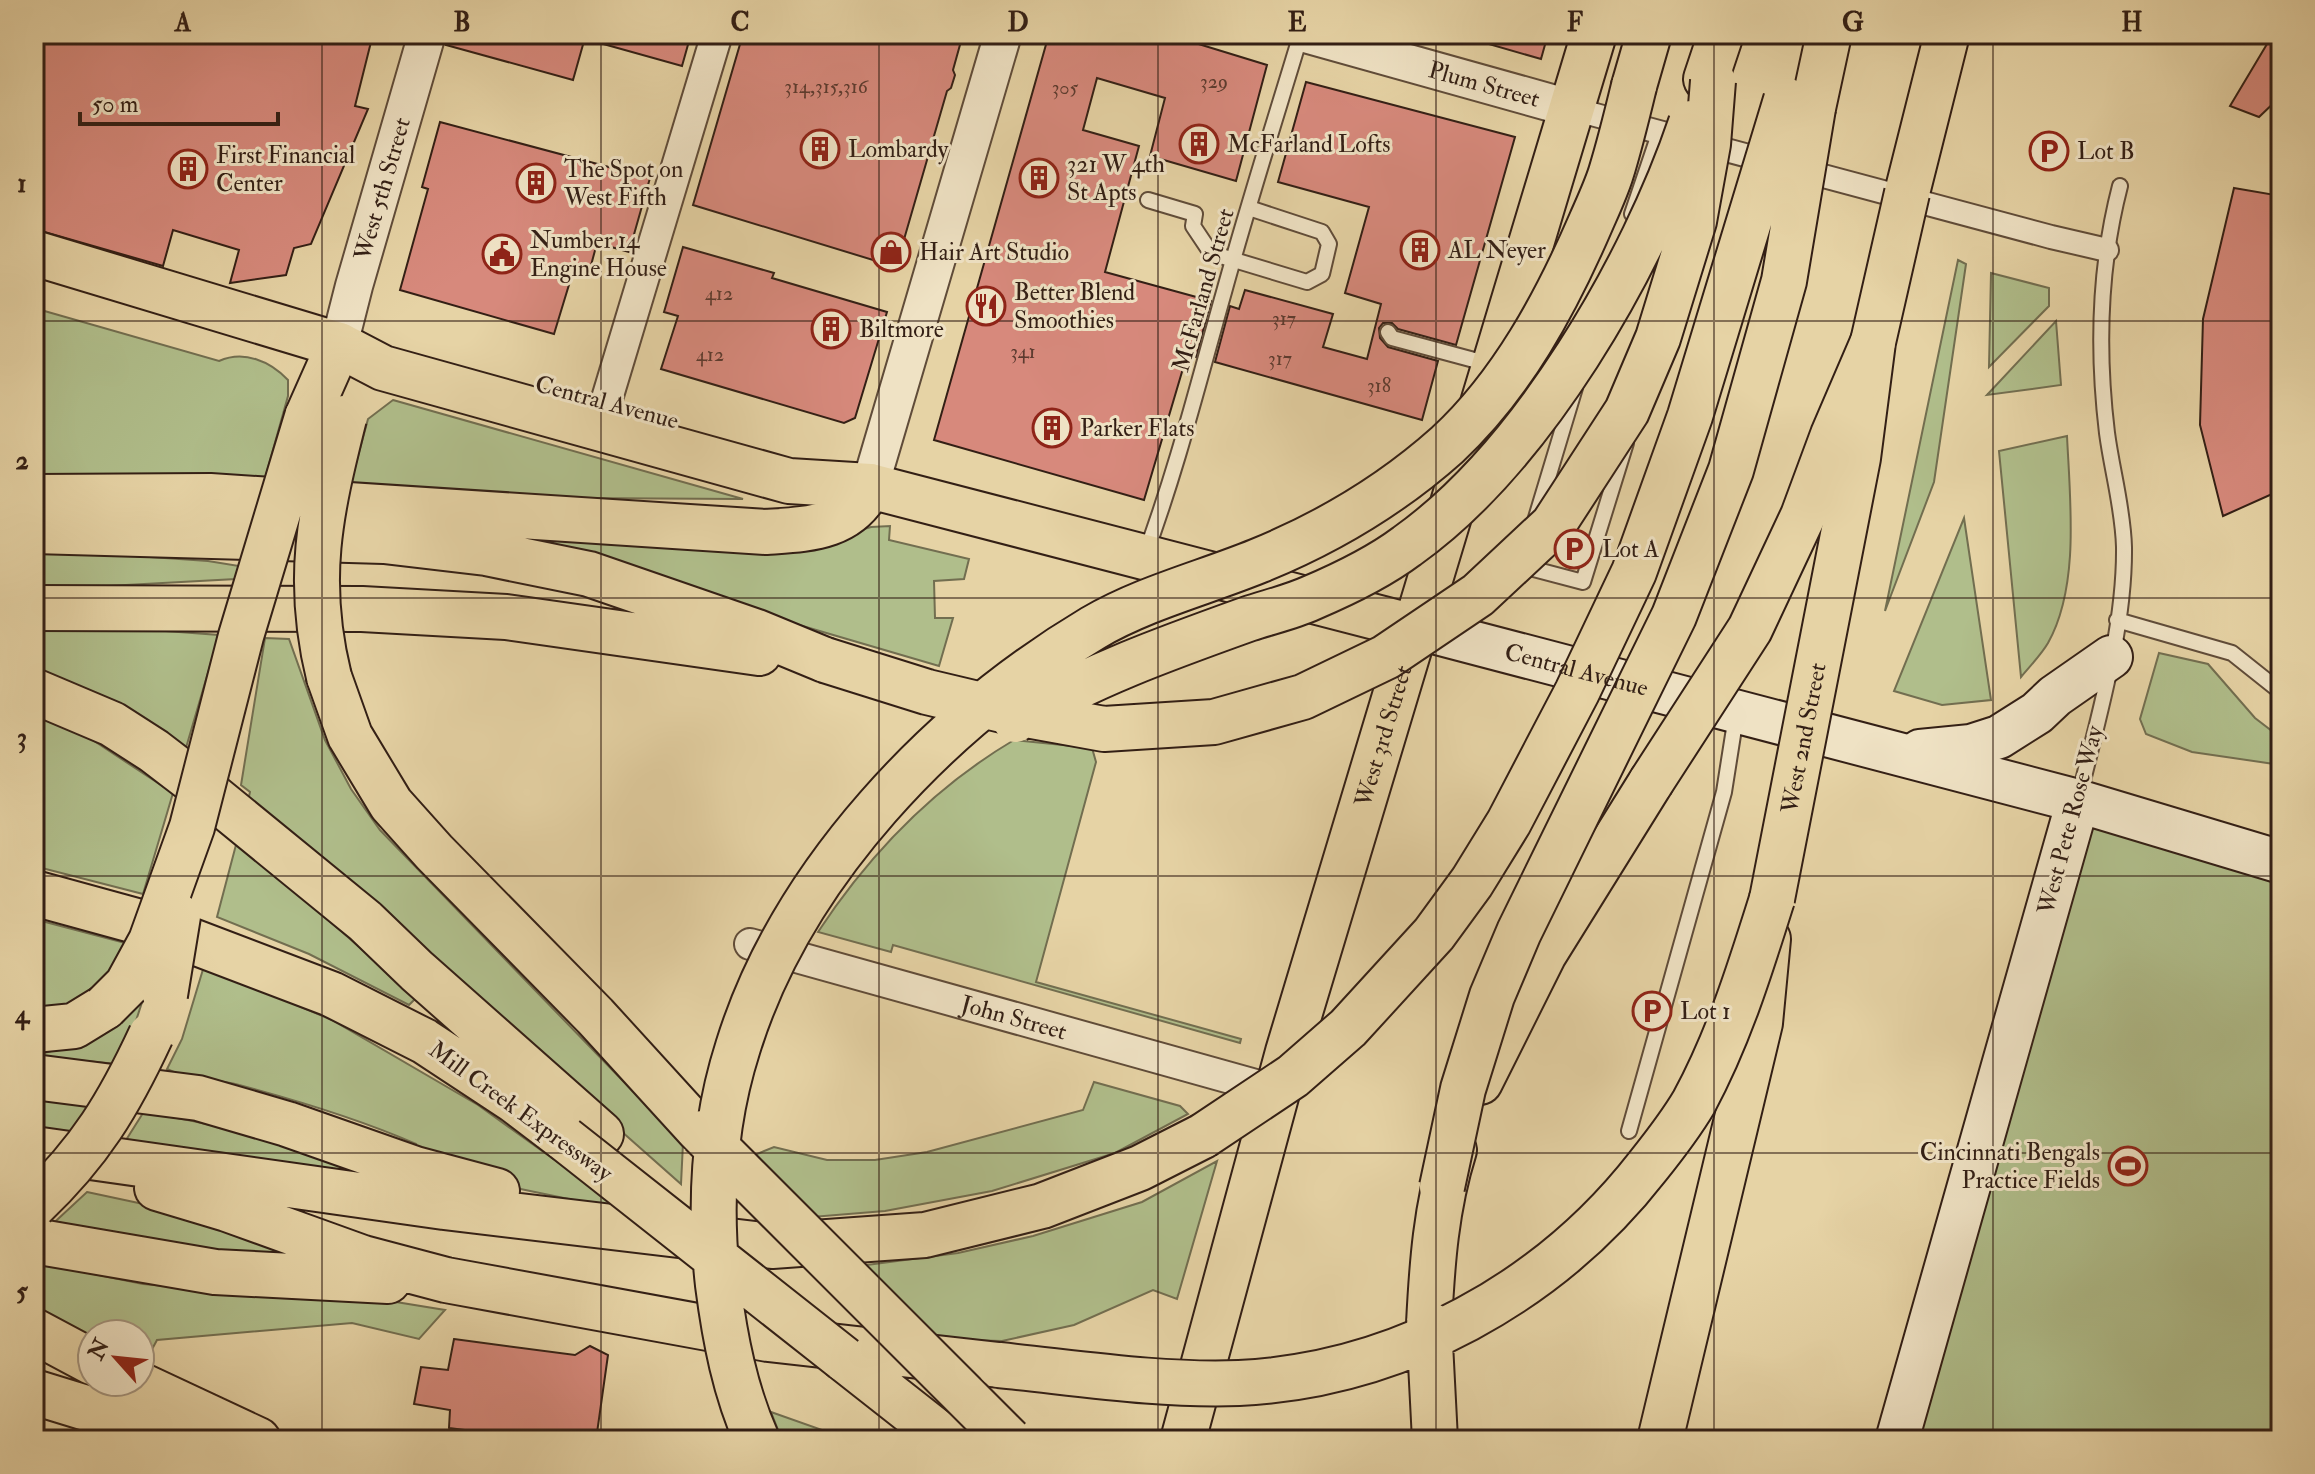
<svg xmlns="http://www.w3.org/2000/svg" width="2315" height="1474" font-family="'IM FELL Double Pica',serif">
<style>
.green{fill:#b0be8b;stroke:#726e50;stroke-width:2}
.building{fill:#d7897c;stroke:#331f15;stroke-width:2}
.lines{fill:none;stroke-linecap:round;stroke-linejoin:round}
.service-casing{stroke:#604c39;stroke-width:18}
.pedestrian-casing{stroke:#604c39;stroke-width:26}
.minor-casing{stroke:#604c39;stroke-width:34}
.tertiary-casing{stroke:#604c39;stroke-width:40}
.secondary-casing{stroke:#331f15;stroke-width:46}
.primary-casing{stroke:#331f15;stroke-width:48}
.motorway-casing{stroke:#331f15;stroke-width:48}
.service{stroke:#efe2c4;stroke-width:14}
.pedestrian{stroke:#efe2c4;stroke-width:22}
.minor{stroke:#efe2c4;stroke-width:30}
.tertiary{stroke:#efe2c4;stroke-width:36}
.secondary{stroke:#efe2c4;stroke-width:42}
.primary{stroke:#e6d3a5;stroke-width:44}
.motorway{stroke:#e6d3a5;stroke-width:44}
.primary-bridge-casing{stroke:#331f15;stroke-width:48;stroke-linecap:butt}
.motorway-bridge-casing{stroke:#331f15;stroke-width:48;stroke-linecap:butt}
.primary-bridge{stroke:#e6d3a5;stroke-width:44}
.motorway-bridge{stroke:#e6d3a5;stroke-width:44}
.grid{fill:none;stroke:#331f15;stroke-width:2;stroke-opacity:0.55}
.labels{text-anchor:middle;stroke-width:6;stroke-linejoin:round;paint-order:stroke}
.number-label{font-size:20px;fill:#5c3a2f}
.street-label{font-size:24px;fill:#331f15;stroke:#efe2c4}
.poi-label{font-size:24px;fill:#331f15;stroke:#efe2c4;text-anchor:start}
.neatline{fill:none;stroke:#331f15;stroke-width:3}
.grid-label{font-size:26px;text-anchor:middle;font-weight:bold;fill:#331f15}
</style>
<rect width="100%" height="100%" fill="#e6d3a5"/>
<filter id="stains"><feTurbulence type="fractalNoise" baseFrequency=".0025" numOctaves="4"/><feColorMatrix values="0 0 0 0 .2 0 0 0 0 .09 0 0 0 0 .02 0 0 0 .5 -.17"/></filter>
<radialGradient id="worn" r=".72"><stop offset=".6" stop-color="#630" stop-opacity="0"/><stop offset="1" stop-color="#630" stop-opacity=".3"/></radialGradient>
<path class="green" d="M 1958,260 L 1966,264 L 1934,482 L 1885,611 Z
M 1991,273 L 2049,288 L 2049,306 L 1989,367 Z
M 34,308 L 219,361 C 244,350 270,361 288,380 L 288,396 L 264,482 L 104,474 L 34,477 Z
M 2056,321 L 2061,385 L 1987,395 Z
M 393,400 L 743,499 L 574,498 L 350,486 L 368,419 Z
M 2067,436 C 2070,500 2080,586 2048,643 C 2041,655 2030,666 2021,677 L 1999,451 Z
M 1964,518 L 1991,700 L 1942,705 L 1894,691 Z
M 890,526 L 889,540 L 969,559 L 964,579 L 934,581 L 935,618 L 953,618 L 939,666 L 608,569 L 513,544 L 514,531 L 854,532 L 871,527 Z
M 34,549 L 208,561 L 239,566 L 236,579 L 34,590 Z
M 85,625 L 219,635 L 183,758 L 34,678 L 34,626 Z
M 265,638 L 289,639 L 325,740 L 351,789 L 380,830 L 683,1143 L 681,1184 L 248,801 L 250,792 L 241,785 Z
M 2159,653 L 2208,664 L 2255,718 L 2281,738 L 2281,765 L 2192,752 L 2146,734 L 2140,719 Z
M 34,716 L 76,729 L 173,793 L 143,894 L 34,866 Z
M 1014,740 L 1092,748 L 1096,762 L 1036,982 L 1241,1039 L 1240,1043 L 893,945 L 891,952 L 818,932 C 870,853 933,788 1014,740 Z
M 2078,801 L 2281,862 L 2281,1440 L 1897,1440 Z
M 237,841 L 417,997 L 409,1005 L 309,954 L 217,917 Z
M 34,919 L 129,944 C 106,982 83,1014 34,1013 Z
M 204,966 L 332,1020 L 478,1105 L 619,1206 L 607,1207 L 511,1187 L 412,1156 L 416,1144 C 359,1119 299,1101 239,1085 C 212,1077 194,1083 167,1069 L 182,1039 Z
M 146,990 L 132,1033 L 117,1064 L 34,1056 L 82,1042 Z
M 1094,1082 L 1180,1106 L 1188,1114 L 1115,1153 L 992,1191 L 885,1211 L 812,1217 L 752,1156 L 774,1147 L 827,1160 L 875,1160 L 927,1152 L 1083,1110 Z
M 34,1099 L 90,1106 L 65,1140 L 34,1134 Z
M 143,1113 C 215,1121 286,1146 354,1169 L 350,1184 L 121,1148 Z
M 1217,1161 L 1177,1299 L 1153,1290 L 1074,1325 L 1002,1341 L 931,1339 L 859,1266 L 958,1253 L 1033,1236 L 1142,1202 Z
M 87,1192 L 176,1211 L 286,1247 L 288,1259 L 45,1231 Z
M 34,1262 L 143,1284 L 283,1296 L 347,1294 L 445,1310 L 419,1339 L 352,1323 L 157,1340 L 142,1368 L 140,1334 L 92,1334 L 92,1343 L 34,1314 Z
M 771,1412 L 825,1431 L 831,1440 L 782,1440 Z"/>
<path class="building" d="M 34,34 L 373,34 L 355,106 L 368,109 L 311,244 L 294,248 L 286,275 L 230,283 L 239,250 L 173,230 L 163,266 L 34,229 Z
M 447,34 L 586,34 L 573,80 L 446,45 Z
M 590,34 L 691,34 L 682,66 L 589,40 Z
M 743,34 L 963,34 L 953,70 L 955,75 L 951,88 L 947,91 L 896,267 L 693,205 Z
M 1049,34 L 1166,34 L 1267,65 L 1236,181 L 1150,156 L 1165,98 L 1097,78 L 1083,130 L 1139,146 L 1105,272 L 1211,301 L 1196,357 L 1187,355 L 1144,500 L 934,440 Z
M 1475,34 L 1548,34 L 1541,59 L 1475,40 Z
M 2273,34 L 2281,34 L 2281,96 L 2259,117 L 2230,106 Z
M 1306,82 L 1515,137 L 1456,345 L 1398,329 L 1392,323 L 1383,323 L 1379,328 L 1380,338 L 1388,347 L 1438,361 L 1422,420 L 1215,362 L 1230,306 L 1239,309 L 1245,290 L 1333,314 L 1323,347 L 1367,359 L 1381,304 L 1345,293 L 1369,207 L 1278,182 Z
M 440,122 L 650,178 L 629,252 L 597,243 L 590,269 L 575,265 L 554,334 L 400,290 L 428,189 L 422,187 Z
M 2234,188 L 2281,196 L 2281,490 L 2223,516 L 2200,425 L 2203,319 Z
M 683,247 L 774,273 L 772,278 L 887,312 L 855,418 L 844,423 L 661,369 L 678,316 L 664,312 Z
M 454,1339 L 575,1355 L 590,1346 L 608,1355 L 596,1440 L 503,1440 L 503,1435 L 449,1428 L 450,1410 L 414,1404 L 421,1367 L 448,1370 Z"/>
<g class="lines">
<defs>
<path id="service" d="M 1148,200 L 1195,214 L 1193,226 L 1211,253 L 1307,282 L 1322,274 L 1329,244 L 1322,232 L 1249,208
M 1632,214 L 1657,140 L 1669,143
M 1388,332 L 1392,338 L 1489,364
M 1535,521 L 1575,388
M 1145,555 C 1177,469 1199,380 1224,292 C 1248,205 1275,120 1301,34
M 1522,564 L 1522,566 L 1583,582 L 1626,443
M 2117,620 L 2232,653 L 2281,692
M 2079,797 C 2098,718 2125,628 2124,547 C 2123,508 2112,471 2107,433 C 2097,350 2099,267 2120,186
M 1629,1131 L 1724,792 L 1736,716"/>
<path id="pedestrian" d="M 1573,109 L 2051,237 L 2107,250"/>
<g id="minor">
<path d="M 606,402 L 717,34"/>
<path id="s1" d="M 750,944 L 1277,1091"/>
</g>
<g id="tertiary">
<path id="s2" d="M 1305,34 L 1573,109"/>
<path id="s3" d="M 339,345 L 354,286 L 427,34"/>
<path d="M 870,486 L 1003,34"/>
</g>
<g id="secondary">
<path id="s4" d="M 1414,627 L 2078,801 L 2281,862"/>
<path d="M 1920,751 L 1971,746 L 1999,737 L 2037,713 L 2055,696 L 2111,657"/>
<path d="M 1897,1440 L 2078,801"/>
</g>
<g id="primary">
<path d="M 1907,193 L 1947,34"/>
<path d="M 34,253 L 339,345 L 383,368 L 789,481 L 870,486 L 1414,627"/>
<path id="s5" d="M 1183,1440 L 1288,1052 L 1594,34"/>
<path d="M 1660,1440 L 1760,1023 L 1768,939"/>
</g>
<path id="motorway" d="M 1706,79 L 1721,34
M 1634,86 L 1649,34
M 1813,108 L 1829,34
M 307,417 L 339,345
M 34,497 L 210,496 L 766,532 C 808,529 849,529 870,486
M 34,531 L 384,541 L 486,553 L 589,574 L 757,632 L 825,660
M 34,608 L 362,609 L 506,617 L 759,653
M 329,677 L 350,736 L 391,804 L 434,852 L 595,1016 L 699,1130
M 34,691 L 112,724 L 154,751 L 201,787 L 365,921 L 417,971 L 601,1134
M 34,893 L 147,924 L 331,994 L 424,1041 L 515,1101 L 565,1139
M 34,1030 L 74,1026 L 105,1007
M 34,1077 L 198,1098 L 287,1124 L 415,1169 L 497,1191
M 1480,1082 L 1544,954 L 1651,782
M 34,1149 L 444,1207 L 772,1246 L 925,1235 L 1042,1206 L 1140,1168 L 1203,1136
M 157,1188 L 227,1209 L 363,1258 L 446,1280 L 768,1339 L 999,1365
M 34,1241 L 215,1272 L 388,1281
M 1429,1324 C 1432,1264 1436,1207 1454,1150
M 34,1331 L 92,1362
M 844,1359 L 947,1440
M 134,1382 L 258,1440
M 34,1392 L 122,1419 L 174,1440"/>
</defs>
<use href="#service" class="service-casing"/>
<use href="#pedestrian" class="pedestrian-casing"/>
<use href="#minor" class="minor-casing"/>
<use href="#tertiary" class="tertiary-casing"/>
<use href="#secondary" class="secondary-casing"/>
<use href="#primary" class="primary-casing"/>
<use href="#motorway" class="motorway-casing"/>
<use href="#service" class="service"/>
<use href="#pedestrian" class="pedestrian"/>
<use href="#minor" class="minor"/>
<use href="#tertiary" class="tertiary"/>
<use href="#secondary" class="secondary"/>
<use href="#primary" class="primary"/>
<use href="#motorway" class="motorway"/>
<defs>
<g id="primary-bridge">
<path id="s6" d="M 1772,899 L 1858,458 L 1873,342 L 1907,193"/>
</g>
<path id="motorway-bridge" d="M 825,660 L 927,692 L 1015,713 L 1104,729 L 1214,722 L 1303,697 L 1386,657 L 1478,595 L 1553,525 L 1627,411 L 1658,338 L 1694,221 L 1708,144 L 1713,81
M 329,677 C 305,580 320,513 344,418
M 1015,720 C 1089,676 1167,648 1248,619 C 1269,612 1291,607 1311,598 C 1344,584 1379,567 1407,546 C 1532,457 1643,266 1691,123
M 1651,782 L 1750,629 L 1803,516 L 1833,435 L 1873,342
M 165,995 L 178,916
M 105,1007 L 127,985 L 151,941 L 192,827 L 241,636 L 307,417
M 702,1133 L 1009,1440
M 1203,1136 L 1293,1076 L 1348,1028 L 1434,934 L 1472,882 L 1509,822 L 1577,692 L 1634,572 L 1690,416 L 1786,100
M 565,1139 L 844,1359
M 1442,1187 L 1463,1089 L 1492,996 L 1519,932 L 1674,616 L 1731,470 L 1784,281 L 1813,108
M 34,1205 C 90,1152 119,1104 151,1035
M 1429,1324 L 1435,1440
M 999,1365 C 1078,1373 1159,1386 1239,1383 C 1400,1375 1550,1292 1648,1166 C 1664,1146 1681,1124 1694,1102 C 1729,1037 1750,969 1772,899
M 757,1440 C 735,1391 725,1339 718,1285 C 709,1205 713,1125 738,1047 C 792,873 939,720 1093,628 C 1144,598 1204,583 1258,561 C 1327,533 1391,495 1447,445 C 1512,385 1556,303 1591,222 C 1598,206 1606,189 1611,173 C 1620,144 1627,115 1634,86"/>
</defs>
<use href="#primary-bridge" class="primary-bridge-casing"/>
<use href="#motorway-bridge" class="motorway-bridge-casing"/>
<use href="#primary-bridge" class="primary-bridge"/>
<use href="#motorway-bridge" class="motorway-bridge"/>
</g>
<path class="grid" d="M 322,34 L 322,1440M 601,34 L 601,1440M 879,34 L 879,1440M 1158,34 L 1158,1440M 1436,34 L 1436,1440M 1714,34 L 1714,1440M 1993,34 L 1993,1440M 34,321 L 2281,321M 34,598 L 2281,598M 34,876 L 2281,876M 34,1153 L 2281,1153"/>
<defs>
<symbol id="building-ring" viewBox="-11 -11 22 22"><circle r="9.5" fill="#efe2c4" stroke="#8f2418" stroke-width="1.5"/><path d="M-4-6H4V6H1V3H-1V6H-4ZM-2.5-4.3h1.7v1.8h-1.7ZM.8-4.3h1.7v1.8H.8ZM-2.5-1h1.7V.8h-1.7ZM.8-1h1.7V.8H.8Z" fill="#8f2418"/></symbol>
<symbol id="parking-ring" viewBox="-11 -11 22 22"><circle r="9.5" fill="#efe2c4" stroke="#8f2418" stroke-width="1.5"/><path d="M-3.5-5.5H1a3.5 3.5 0 0 1 0 7H-1V5.5H-3.5ZM-1-3.4V-.6H.8a1.4 1.4 0 0 0 0-2.8Z" fill="#8f2418"/></symbol>
<symbol id="shop-ring" viewBox="-11 -11 22 22"><circle r="9.5" fill="#efe2c4" stroke="#8f2418" stroke-width="1.5"/><path d="M-5-2.5h2.3a2.7 3.5 0 0 1 5.4 0H5L5.5 6h-11ZM-1.5-2.5h3a1.5 2.3 0 0 0-3 0Z" fill="#8f2418"/></symbol>
<symbol id="civic-ring" viewBox="-11 -11 22 22"><circle r="9.5" fill="#efe2c4" stroke="#8f2418" stroke-width="1.5"/><path d="M-.6-6.5H3V-4.5H.6V-3L4-1V1h2V6H-6V1h2V-1L-.6-3ZM-1.2 2.5V6h2.4V2.5Z" fill="#8f2418"/></symbol>
<symbol id="restaurant-ring" viewBox="-11 -11 22 22"><circle r="9.5" fill="#efe2c4" stroke="#8f2418" stroke-width="1.5"/><path d="M-5-6h1v4h1v-4h1v4h1v-4h1v5L-1.5 .5V6h-2V.5L-5-1ZM5-6V6H3V1.5H1.5Q1.5-4 5-6Z" fill="#8f2418"/></symbol>
<symbol id="stadium-ring" viewBox="-11 -11 22 22"><circle r="9.5" fill="#efe2c4" stroke="#8f2418" stroke-width="1.5"/><path d="M0-5a6.5 5 0 1 0 0 10a6.5 5 0 1 0 0-10ZM-3.5-1.8h7v3.6h-7Z" fill="#8f2418"/></symbol>
</defs>
<g fill-rule="evenodd">
<use href="#building-ring" x="1177" y="122" width="44" height="44"/>
<use href="#building-ring" x="798" y="127" width="44" height="44"/>
<use href="#parking-ring" x="2027" y="129" width="44" height="44"/>
<use href="#building-ring" x="166" y="147" width="44" height="44"/>
<use href="#building-ring" x="1017" y="156" width="44" height="44"/>
<use href="#building-ring" x="514" y="161" width="44" height="44"/>
<use href="#building-ring" x="1398" y="228" width="44" height="44"/>
<use href="#shop-ring" x="869" y="230" width="44" height="44"/>
<use href="#civic-ring" x="480" y="232" width="44" height="44"/>
<use href="#restaurant-ring" x="964" y="284" width="44" height="44"/>
<use href="#building-ring" x="809" y="307" width="44" height="44"/>
<use href="#building-ring" x="1030" y="406" width="44" height="44"/>
<use href="#parking-ring" x="1552" y="527" width="44" height="44"/>
<use href="#parking-ring" x="1630" y="989" width="44" height="44"/>
<use href="#stadium-ring" x="2106" y="1144" width="44" height="44"/>
</g>
<g class="labels">
<g class="number-label">
<text x="1214" y="88">329</text>
<text x="826" y="93">314,315,316</text>
<text x="1065" y="94">305</text>
<text x="719" y="300">412</text>
<text x="1284" y="325">317</text>
<text x="1023" y="358">341</text>
<text x="710" y="361">412</text>
<text x="1280" y="365">317</text>
<text x="1379" y="392">318</text>
</g>
<g class="street-label">
<text dy="8" stroke="none"><textPath href="#s2" startOffset="186">Plum Street</textPath></text>
<text dy="8" stroke="none"><textPath href="#s3" startOffset="162">West 5th Street</textPath></text>
<text transform="translate(1203 290) rotate(-74)" y="8">McFarland Street</text>
<text transform="translate(607 402) rotate(15)" y="8">Central Avenue</text>
<text dy="8" stroke="none"><textPath href="#s4" startOffset="168">Central Avenue</textPath></text>
<text dy="8" stroke="none"><textPath href="#s5" startOffset="732">West 3rd Street</textPath></text>
<text dy="8" stroke="none"><textPath href="#s6" startOffset="164">West 2nd Street</textPath></text>
<text transform="translate(2070 820) rotate(-75)" y="8">West Pete Rose Way</text>
<text dy="8" stroke="none"><textPath href="#s1" startOffset="274">John Street</textPath></text>
<text transform="translate(521 1111) rotate(36)" y="8">Mill Creek Expressway</text>
</g>
<g class="poi-label">
<text x="1227" y="152">McFarland Lofts</text>
<text x="848" y="157">Lombardy</text>
<text x="2077" y="159">Lot B</text>
<text x="216" y="163">First Financial<tspan x="216" dy="28">Center</tspan></text>
<text x="1067" y="172">321 W 4th<tspan x="1067" dy="28">St Apts</tspan></text>
<text x="564" y="177">The Spot on<tspan x="564" dy="28">West Fifth</tspan></text>
<text x="530" y="248">Number 14<tspan x="530" dy="28">Engine House</tspan></text>
<text x="1448" y="258">AL Neyer</text>
<text x="919" y="260">Hair Art Studio</text>
<text x="1014" y="300">Better Blend<tspan x="1014" dy="28">Smoothies</tspan></text>
<text x="859" y="337">Biltmore</text>
<text x="1080" y="436">Parker Flats</text>
<text x="1602" y="557">Lot A</text>
<text x="1680" y="1019">Lot 1</text>
<text x="2100" y="1160" text-anchor="end">Cincinnati Bengals<tspan x="2100" dy="28">Practice Fields</tspan></text>
</g>
</g>
<rect width="2315" height="1474" fill="none" stroke="#e6d3a5" stroke-width="88"/>
<g transform="translate(116 1358) rotate(297)"><circle r="38" fill="#efe2c4" stroke="#a4947e" stroke-width="2"/>
<path d="M0-6L14 30L0 20L-14 30Z" fill="#8f2418"/>
<text y="-12" font-size="22" font-weight="bold" text-anchor="middle" fill="#331f15">N</text>
</g>
<path d="M80 112v12h198v-12" fill="none" stroke="#331f15" stroke-width="4"/>
<text x="92" y="112" font-size="24" fill="#331f15" stroke="#efe2c4" stroke-width="6" paint-order="stroke">50 m</text>
<rect x="44" y="44" width="2227" height="1386" class="neatline"/>
<g class="grid-label">
<text x="183" y="31">A</text>
<text x="462" y="31">B</text>
<text x="740" y="31">C</text>
<text x="1018" y="31">D</text>
<text x="1297" y="31">E</text>
<text x="1575" y="31">F</text>
<text x="1853" y="31">G</text>
<text x="2132" y="31">H</text>
<text x="22" y="192">1</text>
<text x="22" y="469">2</text>
<text x="22" y="746">3</text>
<text x="22" y="1023">4</text>
<text x="22" y="1300">5</text>
</g>
<rect width="100%" height="100%" filter="url(#stains)"/>
<rect width="100%" height="100%" fill="url(#worn)"/>
</svg>
